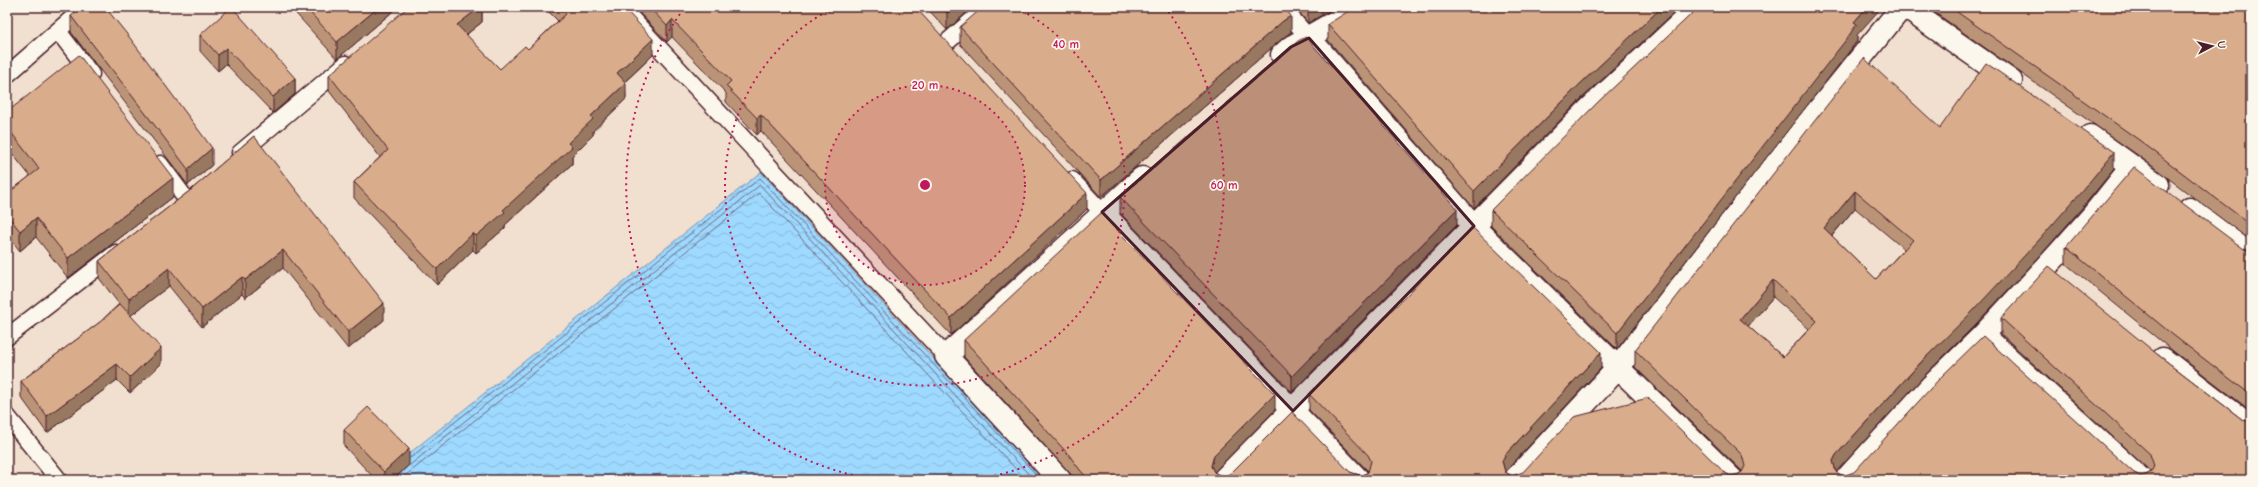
<svg xmlns="http://www.w3.org/2000/svg" width="2258" height="487" font-family="'Comic Neue',sans-serif">
<style>
.water{fill:url(#water-waves);stroke:#7c8faa}
.lines{fill:none;stroke-linecap:round;stroke-linejoin:round}
.shore{stroke:#6c6980;stroke-width:1}
.service-casing{stroke:#4a1f2b;stroke-width:19}
.minor-casing{stroke:#4a1f2b;stroke-width:25}
.service{stroke:#fbf7ec;stroke-width:16}
.minor{stroke:#fbf7ec;stroke-width:22}
.wall{fill:#bb9478;stroke:#4a1f2b;fill-rule:evenodd}
.shaded-wall{fill:#987861;stroke:#4a1f2b}
.building{fill:#d9ac8b;stroke:#4a1f2b;fill-rule:evenodd}
.marked{fill:#4a1f2b;fill-opacity:0.2;stroke:#4a1f2b;stroke-width:3;stroke-linejoin:round}
.ring{fill:none;stroke:#c2185b;stroke-width:2;stroke-dasharray:2 4}
.centre{fill:#c2185b;stroke:#fbf7ec;stroke-width:2}
.ring-label{font-size:12px;text-anchor:middle;font-weight:bold;fill:#c2185b;stroke:#fbf7ec;stroke-width:3.5;stroke-linejoin:round;paint-order:stroke}
</style>
<defs>
<pattern id="water-waves" width="16" height="10" patternUnits="userSpaceOnUse"><rect width="16" height="10" fill="#9ed9ff"/><path d="M0 5q4-4 8 0t8 0" fill="none" stroke="#8abadb"/></pattern>
</defs>
<rect width="100%" height="100%" fill="#f1e0cf"/>
<filter id="ink" filterUnits="userSpaceOnUse"><feTurbulence type="fractalNoise" baseFrequency=".025" numOctaves="2"/><feDisplacementMap in="SourceGraphic" scale="8" xChannelSelector="R" yChannelSelector="G"/><feConvolveMatrix kernelMatrix="1 2 1 2 8 2 1 2 1" color-interpolation-filters="sRGB"/></filter>
<g filter="url(#ink)">
<path class="water" d="M 761,172 L 1046,480 L 376,480 Z"/>
<g class="lines">
<path class="shore" d="M 410,458 L 760,178 L 1041,480
M 410,465 L 760,185 L 1034,480
M 400,480 L 759,193 L 1026,480"/>
<defs>
<path id="service" d="M 621,7 L 946,356
M 1282,7 L 1309,38
M 58,31 L 91,74
M 946,43 L 987,7
M 7,75 L 85,7
M 240,153 L 346,64
M 160,164 L 186,199
M 1072,180 L 1102,212
M 7,337 L 116,253
M 7,416 L 59,480"/>
<path id="minor" d="M 1905,7 L 2011,81
M 1309,38 L 1479,232 L 1733,480
M 1282,55 L 1291,47 L 1361,7
M 2090,136 L 2158,185
M 2190,209 L 2251,255
M 1102,212 L 1359,480
M 1983,335 L 2142,480
M 2163,359 L 2251,427
M 1060,480 L 946,356 L 1142,178
M 1223,480 L 1589,109 L 1698,7
M 1514,480 L 1617,369 L 1802,130 L 1902,7
M 1845,480 L 1932,385 L 1983,335 L 2048,265 L 2092,216 L 2132,166"/>
</defs>
<use href="#service" class="service-casing"/>
<use href="#minor" class="minor-casing"/>
<use href="#service" class="service"/>
<use href="#minor" class="minor"/>
</g>
<path class="wall" d="M 290,7 L 398,7 L 337,59 Z
M 482,7 L 482,22 L 466,35 L 500,69 L 528,49 L 558,21 L 544,7 L 623,7 L 653,55 L 625,82 L 626,99 L 593,131 L 593,135 L 572,156 L 572,164 L 505,225 L 505,228 L 476,253 L 473,250 L 437,285 L 354,198 L 354,182 L 380,157 L 329,91 L 329,75 Z
M 634,7 L 915,7 L 1087,209 L 951,335 L 761,131 L 757,135 L 726,102 L 726,93 L 672,37 L 667,42 Z
M 926,7 L 973,7 L 947,30 Z
M 1295,7 L 1336,7 L 1308,23 Z
M 1927,7 L 2251,7 L 2251,241 L 2139,156 Z
M 71,16 L 212,165 L 188,185 L 71,32 Z
M 1328,24 L 1580,100 L 1474,208 L 1328,40 Z
M 960,27 L 1291,32 L 1283,38 L 1101,197 L 960,44 Z
M 200,35 L 295,78 L 295,94 L 273,113 L 226,64 L 218,71 L 200,51 Z
M 1857,35 L 1857,41 L 1845,57 L 1617,349 L 1491,226 L 1491,210 Z
M 7,112 L 173,197 L 68,278 L 36,237 L 20,251 L 7,235 L 7,194 L 30,176 L 7,147 Z
M 1940,128 L 2114,169 L 2082,208 L 2039,257 L 1974,326 L 1923,377 L 1836,471 L 1836,472 L 1843,476 L 2134,473 L 2140,476 L 2146,475 L 2151,472 L 2150,471 L 2001,334 L 2001,318 L 2157,354 L 2243,420 L 2251,480 L 1075,480 L 1069,472 L 964,357 L 964,340 L 1275,410 L 1214,472 L 1219,475 L 1226,476 L 1350,472 L 1362,476 L 1368,472 L 1368,471 L 1309,410 L 1309,394 L 1601,368 L 1505,471 L 1505,472 L 1512,476 L 1724,472 L 1730,476 L 1737,475 L 1742,472 L 1742,471 L 1635,367 L 1635,350 ZM 1855,208 L 1904,249 L 1876,279 L 1832,236 ZM 1773,297 L 1809,329 L 1783,357 L 1748,326 Z
M 254,136 L 384,320 L 348,349 L 283,268 L 245,298 L 242,294 L 202,327 L 169,286 L 130,316 L 161,364 L 130,393 L 117,380 L 47,433 L 21,397 L 21,381 L 100,322 L 119,304 L 99,278 L 99,261 L 192,189 Z
M 1120,197 L 1457,225 L 1292,392 L 1120,213 Z
M 2066,247 L 2244,249 L 2250,251 L 2251,250 L 2251,411 L 2173,351 L 2066,264 Z
M 344,430 L 409,465 L 393,480 L 376,480 L 344,446 Z"/>
<path class="shaded-wall" d="M 379,7 L 398,7 L 337,59 L 337,42 Z
M 480,7 L 482,7 L 482,22 L 457,42 L 457,25 Z
M 954,7 L 973,7 L 947,30 L 947,13 Z
M 1308,7 L 1336,7 L 1308,23 Z
M 1662,7 L 1680,7 L 1580,100 L 1474,208 L 1474,191 L 1580,84 Z
M 1867,7 L 1882,7 L 1857,35 L 1857,41 L 1845,57 L 1617,349 L 1617,333 L 1854,22 Z
M 1291,16 L 1291,32 L 1283,38 L 1101,197 L 1101,180 L 1283,21 Z
M 672,20 L 672,37 L 667,42 L 667,26 Z
M 653,39 L 653,55 L 617,89 L 617,73 Z
M 226,48 L 226,64 L 218,71 L 218,55 Z
M 295,78 L 295,94 L 273,113 L 273,97 Z
M 626,83 L 626,99 L 593,131 L 593,135 L 572,156 L 572,164 L 505,225 L 505,228 L 476,253 L 476,236 L 503,210 L 568,143 L 591,116 Z
M 761,115 L 761,131 L 757,135 L 757,118 Z
M 212,148 L 212,165 L 188,185 L 188,169 Z
M 2114,152 L 2114,169 L 2082,208 L 2039,257 L 1974,326 L 1923,377 L 1836,472 L 1833,461 L 1836,455 Z
M 173,178 L 173,197 L 68,278 L 68,258 Z
M 1855,191 L 1855,208 L 1824,245 L 1824,228 Z
M 1087,193 L 1087,209 L 951,335 L 951,318 Z
M 1457,209 L 1457,225 L 1292,392 L 1292,376 Z
M 36,218 L 36,237 L 20,251 L 20,231 Z
M 473,233 L 473,250 L 437,285 L 437,269 Z
M 283,250 L 283,268 L 245,298 L 245,280 Z
M 169,268 L 169,286 L 129,317 L 129,299 Z
M 242,277 L 242,294 L 202,327 L 202,309 Z
M 1773,280 L 1773,297 L 1740,336 L 1740,319 Z
M 384,303 L 384,320 L 348,349 L 348,332 Z
M 161,348 L 161,364 L 130,393 L 130,377 Z
M 1601,352 L 1601,368 L 1505,472 L 1502,461 L 1505,455 Z
M 117,364 L 117,380 L 47,433 L 47,416 Z
M 1275,394 L 1275,410 L 1214,472 L 1211,466 L 1214,455 Z
M 409,449 L 409,465 L 393,480 L 384,480 L 384,472 Z"/>
<path class="building" d="M 81,7 L 105,7 L 130,38 L 212,148 L 188,169 L 71,16 Z
M 231,7 L 232,7 L 295,78 L 273,97 L 226,48 L 218,55 L 200,35 Z
M 305,7 L 379,7 L 337,42 Z
M 408,7 L 480,7 L 457,25 L 500,69 L 525,46 L 528,49 L 566,14 L 560,7 L 623,7 L 653,39 L 617,73 L 626,83 L 591,116 L 593,119 L 568,143 L 572,147 L 503,210 L 505,212 L 476,236 L 473,233 L 437,269 L 354,182 L 388,150 L 329,75 Z
M 649,7 L 915,7 L 1087,193 L 951,318 L 761,115 L 757,118 L 726,86 L 731,81 L 672,20 L 667,26 Z
M 941,7 L 954,7 L 947,13 Z
M 983,7 L 1284,7 L 1291,16 L 1283,21 L 1101,180 L 960,27 Z
M 1355,7 L 1662,7 L 1580,84 L 1474,191 L 1328,24 Z
M 1699,7 L 1867,7 L 1854,22 L 1857,24 L 1845,41 L 1617,333 L 1491,210 L 1598,102 Z
M 1950,7 L 2251,7 L 2251,225 L 2139,140 Z
M 1306,37 L 1457,209 L 1292,376 L 1120,197 L 1298,41 Z
M 79,55 L 173,178 L 68,258 L 36,218 L 20,231 L 7,215 L 7,194 L 39,169 L 7,127 L 7,112 Z
M 1864,58 L 1940,128 L 1986,63 L 2114,152 L 2082,191 L 2039,240 L 1974,310 L 1923,360 L 1836,455 L 1833,461 L 1836,472 L 1843,476 L 1854,472 L 1941,377 L 1983,336 L 2134,473 L 2140,476 L 2146,475 L 2151,472 L 2154,466 L 2150,454 L 2001,318 L 2049,266 L 2157,354 L 2243,420 L 2251,422 L 2251,480 L 1089,480 L 1080,470 L 1069,455 L 964,340 L 1101,213 L 1275,394 L 1214,455 L 1211,466 L 1214,472 L 1219,475 L 1226,476 L 1232,472 L 1292,412 L 1350,472 L 1362,476 L 1368,472 L 1371,461 L 1368,455 L 1309,394 L 1473,228 L 1601,352 L 1505,455 L 1502,461 L 1505,472 L 1512,476 L 1523,472 L 1574,417 L 1648,398 L 1724,472 L 1730,476 L 1737,475 L 1742,472 L 1745,466 L 1742,455 L 1635,350 ZM 1855,191 L 1913,240 L 1876,279 L 1824,228 ZM 1773,280 L 1817,321 L 1783,357 L 1740,319 Z
M 254,136 L 384,303 L 348,332 L 283,250 L 245,280 L 242,277 L 202,309 L 169,268 L 129,299 L 99,261 L 192,189 Z
M 2134,167 L 2244,249 L 2250,251 L 2251,250 L 2251,395 L 2173,335 L 2066,247 Z
M 120,304 L 161,348 L 130,377 L 117,364 L 47,416 L 21,381 L 100,322 Z
M 368,407 L 409,449 L 384,472 L 344,430 Z"/>
</g>
<path class="marked" d="M 1309,38 L 1474,226 L 1293,411 L 1102,212 L 1291,47 Z"/>
<circle cx="925" cy="185" r="100" fill="#c2185b" fill-opacity=".12"/>
<g class="ring">
<circle cx="925" cy="185" r="100"/>
<path d="M1017 8A200 200 0 1 1 833 8"/>
<path d="M876 480A299 299 0 0 1 685 7M1165 7A299 299 0 0 1 974 480"/>
</g>
<circle cx="925" cy="185" r="6" class="centre"/>
<g class="ring-label">
<text x="1066" y="48">40 m</text>
<text x="925" y="89">20 m</text>
<text x="1224" y="189">60 m</text>
</g>
<rect width="2258" height="487" fill="none" stroke="#fbf7ec" stroke-width="24"/>
<rect x="12" y="12" width="2234" height="463" fill="none" stroke="#4a1f2b" stroke-width="1.5" filter="url(#ink)"/>
<g transform="translate(2212 46) rotate(83)" stroke="#fbf7ec" stroke-width="3" paint-order="stroke">
<path d="M0-3L7 15L0 10L-7 15Z" fill="#4a1f2b"/>
<text y="-6" font-size="11" font-weight="bold" text-anchor="middle" fill="#4a1f2b">U</text>
</g>
</svg>
